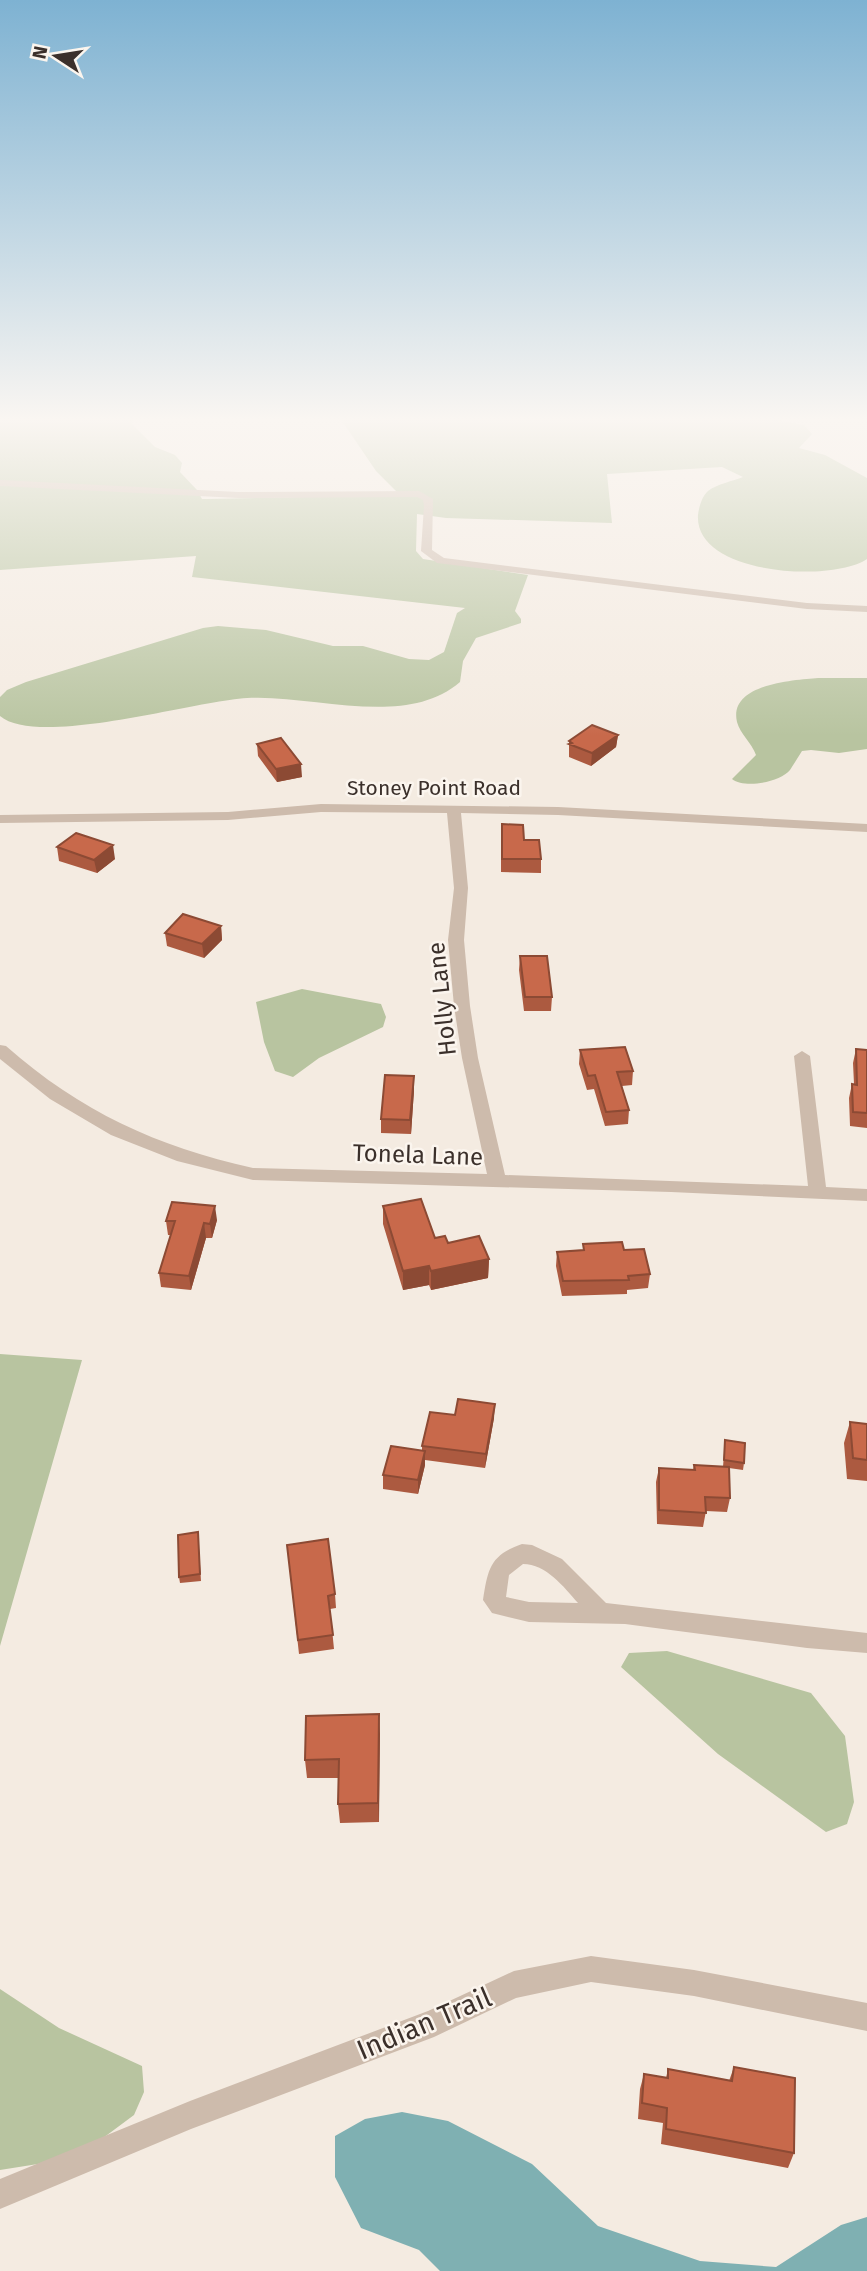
<svg xmlns="http://www.w3.org/2000/svg" width="867" height="2271" font-family="'Fira Sans',sans-serif">
<style>
.green{fill:#b8c4a0}
.water{fill:#7fb0b2}
.lines{fill:none;stroke-linecap:round;stroke-linejoin:round}
.minor{fill:#cdbbac;fill-rule:evenodd}
.wall{fill:#ac5a40}
.shaded-wall{fill:#8c4a34}
.building{fill:#c8694b;stroke:#8c4a34;stroke-width:2}
.labels{text-anchor:middle;stroke-width:5;stroke-linejoin:round;paint-order:stroke}
.far-street-label{font-size:21px;fill:#3b302b;stroke:#fbf5ee}
.street-label{font-size:24px;fill:#3b302b;stroke:#fbf5ee}
.near-street-label{font-size:28px;fill:#3b302b;stroke:#fbf5ee}
</style>
<rect width="100%" height="100%" fill="#f4ebe1"/>
<path class="green" d="M 0,418 L 135,418 L 131,423 L 155,447 L 175,455 L 182,463 L 180,472 L 197,490 L 202,499 L 207,499 L 400,495 L 376,471 L 340,418 L 783,418 L 782,421 L 804,425 L 812,434 L 799,448 L 825,455 L 867,478 L 867,559 C 832,583 694,575 698,515 C 699,507 702,496 708,491 C 717,484 733,481 743,477 L 722,467 L 607,474 L 612,523 L 446,518 L 417,514 L 416,551 L 423,559 L 528,575 L 515,611 L 521,619 L 521,623 L 476,638 L 463,661 L 460,682 C 406,729 312,694 247,698 C 194,701 38,748 0,716 L 0,697 L 7,690 L 26,682 L 203,628 L 218,626 L 266,630 L 333,646 L 363,646 L 409,659 L 429,660 L 444,652 L 457,613 L 465,608 L 192,577 L 196,556 L 0,570 Z
M 818,678 L 867,678 L 867,749 L 839,753 L 811,750 L 802,751 C 798,757 794,764 790,770 C 780,782 745,789 732,779 L 756,755 C 752,743 740,734 737,722 C 728,684 794,680 818,678 Z
M 302,989 L 381,1004 L 386,1017 L 383,1027 L 319,1058 L 293,1077 L 275,1071 L 264,1042 L 256,1002 Z
M 0,1354 L 82,1360 L 0,1646 Z
M 667,1651 L 811,1693 L 845,1736 L 854,1802 L 847,1824 L 826,1832 L 718,1754 L 621,1667 L 629,1653 Z
M 0,1989 L 59,2028 L 142,2066 L 144,2092 L 134,2115 L 99,2141 L 63,2160 L 0,2170 Z"/>
<path class="water" d="M 402,2112 L 448,2121 L 532,2164 L 598,2226 L 700,2261 L 776,2267 L 841,2225 L 867,2217 L 867,2271 L 440,2271 L 419,2250 L 361,2228 L 335,2177 L 335,2136 L 365,2119 Z"/>
<g class="lines">
<path class="minor" d="M 0,480 L 238,492 L 419,491 L 433,499 L 432,550 L 444,558 L 807,603 L 867,606 L 867,612 L 807,609 L 437,563 L 421,551 L 424,506 L 423,500 L 417,497 L 238,498 L 0,486 Z
M 321,804 L 558,807 L 867,824 L 867,832 L 558,815 L 461,813 L 468,888 L 464,940 L 470,1006 L 478,1058 L 505,1175 L 808,1186 L 794,1056 L 802,1051 L 810,1056 L 826,1187 L 867,1189 L 867,1201 L 671,1192 L 253,1180 L 177,1161 L 111,1135 L 50,1099 L 0,1059 L 0,1045 L 6,1046 C 81,1112 156,1146 253,1168 L 487,1174 L 462,1058 L 454,1006 L 448,940 L 454,888 L 447,813 L 321,812 L 228,820 L 0,823 L 0,815 L 228,812 Z
M 522,1544 L 532,1545 L 562,1559 L 606,1603 L 867,1633 L 867,1653 L 807,1648 L 625,1624 L 529,1622 L 492,1613 L 483,1600 C 488,1569 490,1555 522,1544 ZM 523,1564 C 546,1564 564,1587 578,1603 L 529,1602 L 506,1597 L 509,1575 Z
M 591,1956 L 694,1970 L 867,2003 L 867,2031 L 694,1996 L 591,1982 L 516,1998 L 434,2037 L 191,2129 L 0,2209 L 0,2179 L 190,2101 L 428,2011 L 514,1971 Z"/>
</g>
<path class="wall" d="M 618,735 L 616,747 L 591,766 L 569,757 L 569,741 Z
M 257,744 L 302,777 L 277,782 L 258,756 Z
M 501,838 L 524,840 L 541,859 L 541,873 L 501,872 Z
M 57,847 L 115,859 L 97,873 L 59,861 Z
M 221,926 L 222,940 L 204,958 L 167,946 L 165,933 Z
M 520,956 L 552,997 L 551,1011 L 524,1011 L 519,970 Z
M 856,1049 L 867,1050 L 867,1128 L 850,1126 L 849,1098 L 852,1084 L 854,1084 L 853,1063 Z
M 580,1050 L 633,1071 L 632,1085 L 622,1086 L 629,1110 L 628,1124 L 605,1126 L 594,1089 L 587,1090 L 579,1064 Z
M 414,1090 L 411,1134 L 381,1133 L 381,1119 Z
M 383,1206 L 435,1238 L 489,1259 L 488,1278 L 431,1290 L 429,1285 L 403,1290 L 383,1224 Z
M 217,1220 L 212,1238 L 206,1238 L 191,1290 L 161,1287 L 159,1273 L 171,1235 L 168,1235 L 166,1221 Z
M 583,1244 L 624,1250 L 650,1274 L 648,1288 L 627,1290 L 627,1294 L 562,1296 L 556,1266 L 557,1252 L 583,1250 Z
M 455,1415 L 494,1418 L 485,1468 L 425,1460 L 425,1465 L 418,1494 L 383,1489 L 383,1475 L 422,1451 L 422,1446 Z
M 850,1422 L 867,1424 L 867,1481 L 847,1479 L 844,1443 Z
M 725,1440 L 744,1463 L 743,1470 L 729,1468 L 730,1498 L 727,1512 L 706,1511 L 703,1527 L 657,1524 L 656,1482 L 659,1468 L 693,1470 L 694,1465 L 723,1467 Z
M 198,1532 L 201,1581 L 180,1583 L 179,1577 Z
M 287,1545 L 335,1594 L 336,1608 L 330,1609 L 334,1649 L 299,1654 Z
M 379,1714 L 379,1822 L 340,1823 L 338,1804 L 339,1778 L 307,1778 L 305,1760 Z
M 734,2067 L 794,2153 L 788,2168 L 661,2144 L 663,2123 L 638,2119 L 640,2089 L 644,2074 L 666,2078 L 668,2069 L 729,2081 Z"/>
<path class="shaded-wall" d="M 618,735 L 616,747 L 591,766 L 592,753 Z
M 301,764 L 302,777 L 277,782 L 276,769 Z
M 113,845 L 115,859 L 97,873 L 94,860 Z
M 221,926 L 222,940 L 204,958 L 202,944 Z
M 414,1076 L 414,1090 L 411,1134 L 410,1120 Z
M 215,1206 L 217,1220 L 212,1238 L 210,1224 Z
M 204,1223 L 206,1238 L 191,1290 L 189,1276 Z
M 489,1259 L 488,1278 L 431,1290 L 431,1271 Z
M 429,1266 L 429,1285 L 403,1290 L 403,1271 Z
M 495,1404 L 494,1418 L 485,1468 L 486,1454 Z
M 425,1451 L 425,1465 L 418,1494 L 418,1480 Z
M 379,1714 L 380,1734 L 379,1822 L 378,1803 Z"/>
<path class="building" d="M 592,725 L 618,735 L 592,753 L 569,744 L 572,743 L 569,741 Z
M 281,738 L 301,764 L 276,769 L 257,744 Z
M 502,824 L 523,825 L 524,840 L 539,840 L 541,859 L 502,859 Z
M 76,833 L 113,845 L 94,860 L 57,847 Z
M 183,914 L 221,926 L 202,944 L 165,933 Z
M 520,956 L 547,956 L 552,997 L 525,997 Z
M 625,1047 L 633,1071 L 617,1072 L 629,1110 L 606,1112 L 595,1075 L 588,1076 L 580,1050 Z
M 856,1049 L 867,1050 L 867,1113 L 853,1112 L 852,1084 L 857,1085 Z
M 385,1075 L 414,1076 L 410,1120 L 381,1119 Z
M 421,1199 L 435,1238 L 445,1236 L 448,1243 L 479,1236 L 489,1259 L 431,1271 L 429,1266 L 403,1271 L 383,1206 Z
M 172,1202 L 215,1206 L 210,1224 L 204,1223 L 189,1276 L 159,1273 L 175,1221 L 166,1221 Z
M 622,1242 L 624,1250 L 644,1249 L 650,1274 L 628,1276 L 629,1280 L 563,1281 L 557,1252 L 584,1250 L 583,1244 Z
M 458,1399 L 495,1404 L 486,1454 L 422,1446 L 430,1412 L 455,1415 Z
M 850,1422 L 867,1424 L 867,1460 L 853,1458 Z
M 725,1440 L 745,1443 L 744,1463 L 724,1460 Z
M 391,1446 L 425,1451 L 418,1480 L 383,1475 Z
M 694,1465 L 729,1467 L 730,1498 L 705,1497 L 706,1513 L 659,1510 L 659,1468 L 695,1470 Z
M 198,1532 L 200,1574 L 179,1577 L 178,1535 Z
M 328,1539 L 335,1594 L 328,1596 L 333,1635 L 298,1640 L 287,1545 Z
M 379,1714 L 378,1803 L 338,1804 L 339,1759 L 305,1760 L 306,1716 Z
M 734,2067 L 795,2078 L 794,2153 L 666,2129 L 667,2108 L 642,2103 L 644,2074 L 668,2078 L 668,2069 L 732,2081 Z"/>
<linearGradient id="sky" x2="0" y2="1"><stop stop-color="#7eb2d2"/><stop offset="0.57" stop-color="#faf6f2"/><stop offset="1" stop-color="#faf6f2" stop-opacity="0"/></linearGradient>
<rect width="867" height="736" fill="url(#sky)"/>
<g class="labels">
<g class="far-street-label">
<text x="434" y="795">Stoney Point Road</text>
</g>
<g class="street-label">
<text transform="translate(442 999) rotate(-96)" y="8">Holly Lane</text>
<text transform="translate(418 1155) rotate(2)" y="8">Tonela Lane</text>
</g>
<g class="near-street-label">
<text transform="translate(424 2023) rotate(-23)" y="10">Indian Trail</text>
</g>
</g>
<g transform="translate(56 56) rotate(282)" stroke="#fbf5ee" stroke-width="5" paint-order="stroke">
<path d="M0-5L12 26L0 18L-12 26Z" fill="#3b302b"/>
<text y="-10" font-size="19" font-weight="bold" text-anchor="middle" fill="#3b302b">N</text>
</g>
</svg>
